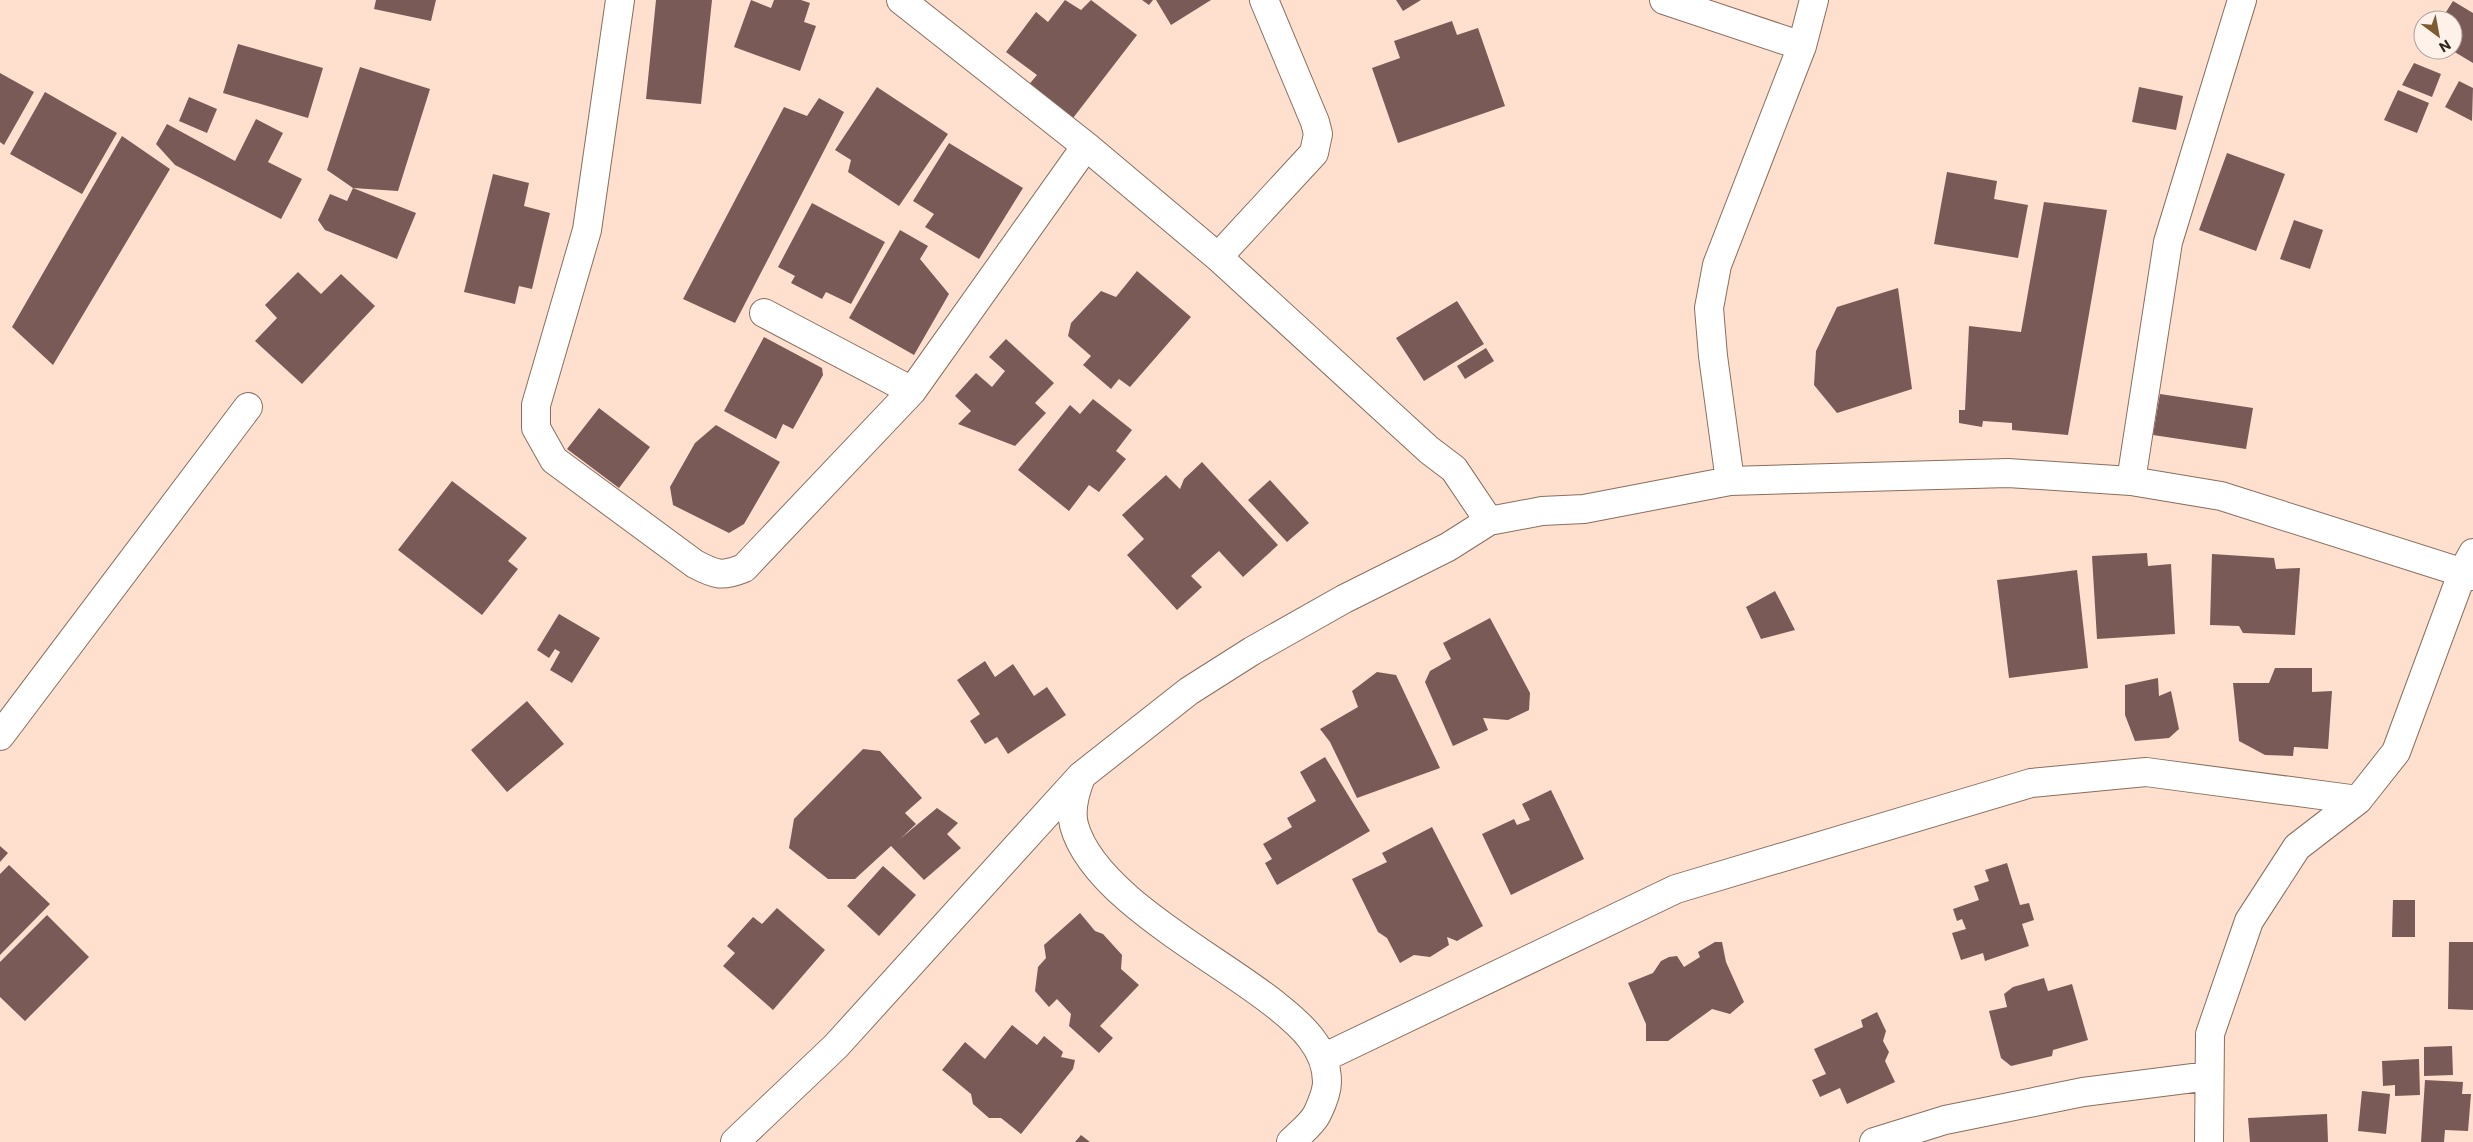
<svg xmlns="http://www.w3.org/2000/svg" width="2473" height="1142" font-family="Commissioner,sans-serif">
<style>
.building{fill:#795a57}
.lines{fill:none;stroke-linecap:round;stroke-linejoin:round}
.minor-casing{stroke:#886e5e;stroke-width:30}
.minor{stroke:#fff;stroke-width:28}
</style>
<rect width="100%" height="100%" fill="#ffe0cf"/>
<path class="building" d="M 376,0 L 436,0 L 431,21 L 374,9 Z
M 656,0 L 712,0 L 701,104 L 646,99 Z
M 751,0 L 771,8 L 774,0 L 801,0 L 810,3 L 804,22 L 816,26 L 800,71 L 734,47 Z
M 1065,0 L 1081,10 L 1091,0 L 1137,35 L 1070,122 L 1026,88 L 1037,75 L 1006,52 L 1036,12 L 1048,22 Z
M 1142,0 L 1153,0 L 1149,5 Z
M 1156,0 L 1211,0 L 1171,25 Z
M 1396,0 L 1421,0 L 1403,11 Z
M 2453,1 L 2473,13 L 2473,63 L 2453,51 L 2453,20 L 2441,20 Z
M 1452,21 L 1457,35 L 1478,28 L 1505,106 L 1398,143 L 1372,68 L 1400,58 L 1394,41 Z
M 238,44 L 323,68 L 308,118 L 223,93 Z
M 2414,63 L 2441,74 L 2432,97 L 2402,85 Z
M 360,67 L 430,89 L 398,191 L 353,188 L 327,170 Z
M 0,73 L 34,92 L 4,145 L 0,142 Z
M 2459,81 L 2473,88 L 2472,121 L 2445,107 Z
M 877,87 L 948,134 L 899,206 L 848,172 L 851,160 L 835,150 Z
M 2139,87 L 2183,96 L 2176,130 L 2132,122 Z
M 2398,90 L 2429,103 L 2417,133 L 2384,120 Z
M 45,92 L 117,133 L 82,194 L 10,154 Z
M 189,97 L 217,109 L 207,133 L 179,121 Z
M 819,98 L 844,112 L 735,323 L 683,299 L 784,107 L 807,116 Z
M 256,119 L 283,133 L 268,162 L 302,179 L 281,219 L 175,165 L 156,144 L 167,124 L 235,161 Z
M 122,136 L 170,169 L 53,365 L 12,327 Z
M 949,143 L 1023,188 L 979,259 L 925,227 L 934,214 L 913,201 Z
M 2227,153 L 2285,174 L 2256,251 L 2199,230 Z
M 1947,172 L 1997,181 L 1994,199 L 2028,205 L 2018,258 L 1934,244 Z
M 493,174 L 529,183 L 524,206 L 550,213 L 532,289 L 519,286 L 515,304 L 464,292 Z
M 353,188 L 416,213 L 397,259 L 325,230 L 318,220 L 330,194 L 347,201 Z
M 2044,202 L 2107,210 L 2068,435 L 2012,430 L 2012,423 L 1983,421 L 1982,427 L 1959,423 L 1959,410 L 1965,410 L 1969,326 L 2021,332 Z
M 812,203 L 885,242 L 851,304 L 826,292 L 822,299 L 791,283 L 795,276 L 778,267 Z
M 2294,220 L 2323,230 L 2310,269 L 2280,259 Z
M 900,230 L 928,246 L 920,259 L 949,294 L 914,355 L 849,318 Z
M 1137,271 L 1191,317 L 1130,387 L 1119,379 L 1111,389 L 1083,365 L 1091,356 L 1068,336 L 1071,323 L 1101,291 L 1116,297 Z
M 298,272 L 321,294 L 341,274 L 375,306 L 302,384 L 255,341 L 277,318 L 265,305 Z
M 1898,288 L 1912,389 L 1837,413 L 1814,385 L 1816,351 L 1837,307 Z
M 1457,301 L 1484,344 L 1424,381 L 1396,338 Z
M 764,337 L 822,368 L 823,375 L 793,429 L 783,424 L 776,439 L 724,411 Z
M 1006,339 L 1054,383 L 1035,403 L 1046,413 L 1015,446 L 958,424 L 971,411 L 955,396 L 976,373 L 992,387 L 1005,371 L 989,357 Z
M 1486,348 L 1494,361 L 1465,379 L 1457,366 Z
M 2160,394 L 2253,408 L 2246,449 L 2153,435 Z
M 1093,399 L 1132,430 L 1116,451 L 1126,459 L 1099,492 L 1089,485 L 1069,511 L 1018,470 L 1070,405 L 1080,414 Z
M 599,408 L 650,447 L 619,488 L 567,449 Z
M 716,425 L 780,462 L 744,524 L 729,533 L 673,505 L 670,487 L 695,443 Z
M 1202,462 L 1278,545 L 1243,577 L 1219,551 L 1191,576 L 1202,587 L 1177,610 L 1127,555 L 1144,539 L 1122,515 L 1166,475 L 1180,489 L 1184,479 Z
M 1270,480 L 1309,523 L 1287,542 L 1248,500 Z
M 452,481 L 527,538 L 508,561 L 518,569 L 482,615 L 398,550 Z
M 2147,553 L 2148,566 L 2171,564 L 2175,634 L 2097,639 L 2092,556 Z
M 2212,554 L 2274,558 L 2276,569 L 2300,568 L 2295,635 L 2243,633 L 2239,626 L 2210,625 Z
M 2077,570 L 2088,668 L 2009,678 L 1997,580 Z
M 1775,591 L 1795,630 L 1761,639 L 1746,607 Z
M 559,614 L 600,638 L 572,683 L 550,670 L 560,652 L 555,649 L 549,658 L 537,650 Z
M 1490,618 L 1530,693 L 1529,710 L 1508,720 L 1483,718 L 1488,730 L 1453,746 L 1425,682 L 1430,671 L 1451,659 L 1443,643 Z
M 985,661 L 995,677 L 1013,664 L 1034,696 L 1047,687 L 1066,715 L 1008,754 L 997,737 L 985,744 L 970,721 L 980,714 L 957,680 Z
M 2275,668 L 2312,668 L 2312,692 L 2332,691 L 2328,749 L 2294,747 L 2293,756 L 2265,755 L 2239,741 L 2233,683 L 2269,683 Z
M 1377,672 L 1396,675 L 1440,768 L 1357,798 L 1330,742 L 1320,729 L 1358,707 L 1352,691 Z
M 2158,678 L 2159,696 L 2171,691 L 2179,729 L 2169,738 L 2135,741 L 2125,715 L 2125,685 Z
M 527,701 L 564,744 L 507,792 L 471,750 Z
M 863,749 L 880,751 L 922,798 L 905,813 L 916,824 L 900,839 L 937,808 L 958,823 L 947,834 L 961,848 L 924,880 L 891,846 L 855,879 L 828,879 L 789,848 L 794,819 Z
M 1325,757 L 1370,831 L 1277,885 L 1265,863 L 1272,859 L 1263,844 L 1292,827 L 1287,818 L 1316,801 L 1300,772 Z
M 1551,790 L 1584,859 L 1511,895 L 1482,834 L 1514,819 L 1517,825 L 1530,820 L 1522,804 Z
M 1432,827 L 1483,926 L 1457,941 L 1447,937 L 1449,945 L 1430,957 L 1414,955 L 1400,963 L 1387,938 L 1378,932 L 1352,879 L 1387,862 L 1382,853 Z
M 0,846 L 8,853 L 0,862 Z
M 2007,863 L 2020,905 L 2029,903 L 2034,920 L 2022,924 L 2029,946 L 1985,961 L 1983,953 L 1961,960 L 1952,933 L 1966,929 L 1962,919 L 1957,921 L 1953,909 L 1979,900 L 1974,886 L 1989,881 L 1985,870 Z
M 9,865 L 50,904 L 0,955 L 0,874 Z
M 883,866 L 916,895 L 879,936 L 847,906 Z
M 2393,900 L 2415,900 L 2415,937 L 2392,937 Z
M 777,908 L 825,950 L 773,1010 L 723,966 L 735,953 L 727,946 L 753,917 L 762,924 Z
M 1080,913 L 1095,931 L 1103,934 L 1122,955 L 1121,969 L 1139,985 L 1100,1026 L 1113,1038 L 1099,1053 L 1069,1026 L 1071,1014 L 1057,999 L 1049,1007 L 1035,991 L 1038,967 L 1046,958 L 1044,945 Z
M 47,915 L 89,957 L 25,1021 L 0,997 L 0,962 Z
M 1715,942 L 1722,942 L 1726,962 L 1744,1002 L 1730,1014 L 1712,1009 L 1668,1041 L 1646,1041 L 1646,1024 L 1628,983 L 1653,973 L 1661,961 L 1669,957 L 1677,956 L 1684,967 L 1700,957 L 1698,952 Z
M 2449,942 L 2473,942 L 2473,1010 L 2448,1009 Z
M 2044,978 L 2048,991 L 2072,984 L 2088,1040 L 2053,1050 L 2052,1056 L 2011,1066 L 2001,1058 L 1989,1011 L 2007,1007 L 2004,994 L 2013,987 Z
M 1877,1012 L 1886,1031 L 1883,1041 L 1889,1052 L 1885,1061 L 1895,1082 L 1847,1104 L 1840,1088 L 1820,1097 L 1812,1080 L 1826,1074 L 1814,1049 L 1863,1027 L 1861,1020 Z
M 1012,1025 L 1037,1045 L 1044,1036 L 1063,1052 L 1061,1057 L 1075,1060 L 1073,1069 L 1021,1134 L 1001,1118 L 989,1118 L 973,1104 L 971,1094 L 942,1070 L 965,1042 L 985,1059 Z
M 2452,1046 L 2453,1075 L 2424,1076 L 2424,1047 Z
M 2419,1059 L 2420,1095 L 2395,1096 L 2395,1085 L 2383,1086 L 2382,1061 Z
M 2425,1080 L 2463,1082 L 2462,1094 L 2471,1094 L 2468,1131 L 2445,1130 L 2444,1142 L 2421,1142 Z
M 2362,1091 L 2390,1094 L 2386,1134 L 2358,1131 Z
M 2327,1114 L 2328,1142 L 2250,1142 L 2248,1118 Z
M 1081,1135 L 1090,1142 L 1075,1142 Z"/>
<g class="lines">
<defs>
<path id="minor" d="M 620,0 L 587,230 L 536,405 L 536,428 L 554,460 L 695,564 C 716,575 722,577 744,568 L 912,391 L 1086,146
M 901,0 L 1086,146 L 1218,257 L 1429,450 L 1454,469 L 1489,521 L 1542,511 L 1584,509 L 1730,481 L 2008,473 L 2131,481 L 2221,496 L 2473,576
M 1664,0 L 1802,46
M 1218,257 L 1314,153 L 1318,134 L 1315,122 L 1264,0
M 764,313 L 912,391
M 1730,481 L 1713,356 L 1709,308 L 1717,265 L 1802,46 L 1814,0
M 2131,481 L 2168,242 L 2242,0
M 0,736 L 248,407
M 1081,777 C 1075,792 1070,809 1074,825 C 1093,897 1220,959 1277,1006 C 1301,1025 1327,1048 1327,1082 C 1327,1091 1321,1106 1317,1114 C 1312,1124 1299,1134 1291,1142
M 1323,1058 L 1676,889 L 2031,783 L 2146,772 L 2358,800
M 735,1142 L 836,1046 L 1081,776 L 1189,691 L 1252,651 L 1344,599 L 1448,547 L 1489,521
M 1874,1142 L 1945,1120 L 2083,1092 L 2209,1076
M 2209,1142 L 2210,1034 L 2249,921 L 2297,847 L 2358,800 L 2396,752 L 2463,571 L 2473,553"/>
</defs>
<use href="#minor" class="minor-casing"/>
<use href="#minor" class="minor"/>
</g>
<g transform="translate(2438 35) rotate(148)"><circle r="24" fill="#fef2eb" stroke="#aca099"/>
<path d="M0-4L9 19L0 12L-9 19Z" fill="#7b5d31"/>
<text y="-8" font-size="14" font-weight="bold" text-anchor="middle" fill="#31261f">N</text>
</g>
</svg>
